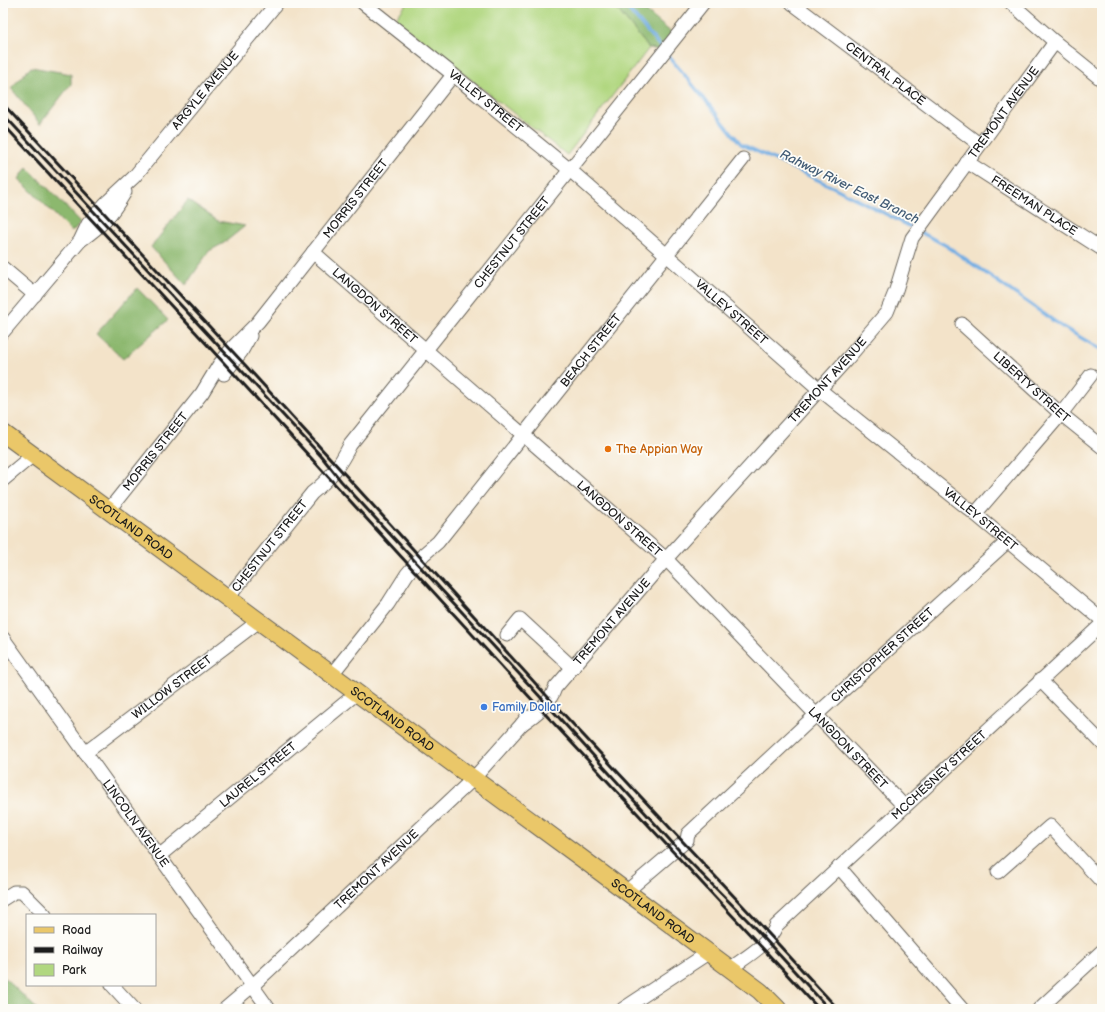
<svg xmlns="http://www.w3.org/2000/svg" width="1105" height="1012" font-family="'Balsamiq Sans',sans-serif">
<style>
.green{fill:#b1d780;stroke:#667a4e}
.forest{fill:#8cb86e;stroke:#546a45}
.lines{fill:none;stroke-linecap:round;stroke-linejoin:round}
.stream{stroke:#72ade3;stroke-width:3.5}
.minor-casing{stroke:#676259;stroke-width:15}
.major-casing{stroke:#676259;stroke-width:19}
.minor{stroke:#fff;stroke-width:13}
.major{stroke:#eac769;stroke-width:17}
.rail{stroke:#1c1c1c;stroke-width:3}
.food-dot{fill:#e8710a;stroke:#fdfcf7;stroke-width:1.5}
.shop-dot{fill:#3f7fe0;stroke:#fdfcf7;stroke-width:1.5}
.labels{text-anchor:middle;stroke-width:3.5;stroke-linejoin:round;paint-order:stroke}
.street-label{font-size:12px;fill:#1c1c1c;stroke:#fdfcf7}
.food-label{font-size:12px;fill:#c56008;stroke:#fdfcf7;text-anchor:start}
.shop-label{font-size:12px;fill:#366cbe;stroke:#fdfcf7;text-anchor:start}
.water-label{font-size:13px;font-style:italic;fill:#435d76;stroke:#fdfcf7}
</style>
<rect width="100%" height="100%" fill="#fdfcf7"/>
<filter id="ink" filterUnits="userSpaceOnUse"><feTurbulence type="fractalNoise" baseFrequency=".025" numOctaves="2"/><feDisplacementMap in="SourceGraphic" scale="8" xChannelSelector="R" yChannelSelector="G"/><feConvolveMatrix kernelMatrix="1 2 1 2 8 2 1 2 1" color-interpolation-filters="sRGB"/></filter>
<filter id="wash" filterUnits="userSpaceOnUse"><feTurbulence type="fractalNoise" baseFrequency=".012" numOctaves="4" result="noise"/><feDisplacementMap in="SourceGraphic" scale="16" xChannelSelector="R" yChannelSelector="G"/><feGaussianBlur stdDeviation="0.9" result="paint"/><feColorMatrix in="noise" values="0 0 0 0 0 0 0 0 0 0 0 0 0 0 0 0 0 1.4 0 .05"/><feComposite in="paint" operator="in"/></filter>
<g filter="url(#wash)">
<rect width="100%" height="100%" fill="#f3e3c9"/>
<path class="green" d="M 407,3 L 612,3 L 649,48 L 567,155 L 395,20 Z"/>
<path class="forest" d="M 612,3 L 636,3 L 673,34 L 659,50 L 649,48 Z
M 31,67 L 71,74 L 71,84 L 40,124 L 11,88 Z
M 27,167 L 81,222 L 72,232 L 19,179 Z
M 188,200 L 218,221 L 245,226 L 224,243 L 209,251 L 186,285 L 151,247 Z
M 137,288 L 168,320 L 123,359 L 96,334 Z
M 3,976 L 37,1009 L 3,1009 Z"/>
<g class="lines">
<path class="stream" d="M 623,3 L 688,79 L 741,144 L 835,188 L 915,229
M 920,232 L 947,246 L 1061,326 L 1102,350"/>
</g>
</g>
<g filter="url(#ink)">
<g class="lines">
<defs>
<g id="minor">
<path id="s1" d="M 363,3 L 450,72 L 570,170 L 819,389 L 975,514 L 1102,620"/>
<path id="s2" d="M 792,3 L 979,144"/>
<path d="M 1011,3 L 1055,42 L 1102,80"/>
<path id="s3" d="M 967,162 L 1102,249"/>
<path d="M 81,240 C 102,226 112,214 125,192"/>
<path id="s4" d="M 313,252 L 666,559 L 904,806"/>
<path d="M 3,268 L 35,295"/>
<path id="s5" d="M 962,324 L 1061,414 L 1102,447"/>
<path id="s6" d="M 3,332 L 80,241 L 88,224 L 105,204 L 134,177 L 277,3"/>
<path d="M 224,374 L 241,352 L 250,336"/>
<path d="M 3,480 L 33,455"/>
<path id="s7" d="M 108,511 L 202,393 L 219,365 L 234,346 L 258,322 L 453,75"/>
<path d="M 975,514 L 1061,414 L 1091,375"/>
<path id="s8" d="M 227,599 L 312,493 C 330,479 340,465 350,445 L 703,3"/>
<path d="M 507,635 L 520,619 L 573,668"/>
<path id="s9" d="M 3,638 L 269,1009"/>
<path id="s10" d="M 332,674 L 388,604 L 407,574 L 424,554 L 438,542 L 743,159"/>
<path d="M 1040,680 L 1102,743"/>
<path id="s11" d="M 522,724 C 535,715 550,704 555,688 L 666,559 L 848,358 L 887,312 L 896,290 L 912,238 L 1055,42"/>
<path id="s12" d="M 85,753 L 259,621"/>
<path id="s13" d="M 159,856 L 357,693"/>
<path d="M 839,867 L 962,1009"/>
<path d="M 998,872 L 1050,826 L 1102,882"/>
<path id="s14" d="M 627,891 L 687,840 L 688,834 L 806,724 L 1007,542"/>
<path d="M 3,899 L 14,892 L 22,892 L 45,915"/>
<path id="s15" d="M 730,969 C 744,958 770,944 776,926 L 1102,624"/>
<path d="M 112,985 L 134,1009"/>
<path id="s16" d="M 225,1009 L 252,986 L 473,779 L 522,724 L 527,717"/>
<path d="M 623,1009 L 708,953"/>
<path d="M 1039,1009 L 1102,951"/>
</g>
<g id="major">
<path id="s17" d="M 3,433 L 580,857 L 760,991 L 778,1009"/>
</g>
</defs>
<use href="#minor" class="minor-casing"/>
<use href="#major" class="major-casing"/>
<use href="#minor" class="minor"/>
<use href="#major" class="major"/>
<path class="rail" d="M 3,104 L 246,366 L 556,706 L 757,921 L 838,1009
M 3,114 L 321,456 L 341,481 L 533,689 L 687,859 L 752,925 L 829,1009
M 3,124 L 236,376 L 546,715 L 819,1009"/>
</g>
</g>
<circle class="food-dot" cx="608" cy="449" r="4"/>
<circle class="shop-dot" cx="484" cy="707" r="4"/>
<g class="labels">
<g class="street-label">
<text dy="4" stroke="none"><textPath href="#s2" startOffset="117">CENTRAL PLACE</textPath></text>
<text dy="4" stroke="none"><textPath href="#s6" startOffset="316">ARGYLE AVENUE</textPath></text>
<text dy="4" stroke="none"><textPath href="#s1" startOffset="157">VALLEY STREET</textPath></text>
<text dy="4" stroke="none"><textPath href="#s11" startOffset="785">TREMONT AVENUE</textPath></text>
<text dy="4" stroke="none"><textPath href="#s7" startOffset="399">MORRIS STREET</textPath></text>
<text dy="4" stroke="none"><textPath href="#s3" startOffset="80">FREEMAN PLACE</textPath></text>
<text dy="4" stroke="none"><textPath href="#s8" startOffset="457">CHESTNUT STREET</textPath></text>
<text dy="4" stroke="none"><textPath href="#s4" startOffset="82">LANGDON STREET</textPath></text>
<text dy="4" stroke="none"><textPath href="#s1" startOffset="481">VALLEY STREET</textPath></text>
<text dy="4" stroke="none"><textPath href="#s10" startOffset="415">BEACH STREET</textPath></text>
<text dy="4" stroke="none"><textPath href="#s11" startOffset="461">TREMONT AVENUE</textPath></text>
<text dy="4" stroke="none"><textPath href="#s5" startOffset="94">LIBERTY STREET</textPath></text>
<text dy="4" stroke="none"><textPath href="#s7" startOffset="76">MORRIS STREET</textPath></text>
<text dy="4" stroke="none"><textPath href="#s4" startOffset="406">LANGDON STREET</textPath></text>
<text dy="4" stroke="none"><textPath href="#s1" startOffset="805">VALLEY STREET</textPath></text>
<text dy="4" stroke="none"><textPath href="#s17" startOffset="159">SCOTLAND ROAD</textPath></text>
<text dy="4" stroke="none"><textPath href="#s8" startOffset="68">CHESTNUT STREET</textPath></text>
<text dy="4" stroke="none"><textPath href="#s11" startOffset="137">TREMONT AVENUE</textPath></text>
<text dy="4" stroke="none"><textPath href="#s14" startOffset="349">CHRISTOPHER STREET</textPath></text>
<text dy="4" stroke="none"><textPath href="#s12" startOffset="109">WILLOW STREET</textPath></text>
<text dy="4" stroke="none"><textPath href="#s17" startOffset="483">SCOTLAND ROAD</textPath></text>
<text dy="4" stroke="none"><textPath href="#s4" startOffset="730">LANGDON STREET</textPath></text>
<text dy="4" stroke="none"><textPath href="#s13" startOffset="128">LAUREL STREET</textPath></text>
<text dy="4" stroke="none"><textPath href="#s15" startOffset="286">MCCHESNEY STREET</textPath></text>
<text dy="4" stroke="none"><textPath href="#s9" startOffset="228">LINCOLN AVENUE</textPath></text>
<text dy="4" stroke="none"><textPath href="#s16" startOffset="206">TREMONT AVENUE</textPath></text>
<text dy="4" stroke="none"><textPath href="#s17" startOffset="807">SCOTLAND ROAD</textPath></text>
</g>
<g class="food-label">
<text x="616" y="453">The Appian Way</text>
</g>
<g class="shop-label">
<text x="492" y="711">Family Dollar</text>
</g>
<g class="water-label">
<text transform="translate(850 186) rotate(26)" y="5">Rahway River East Branch</text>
</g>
</g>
<rect width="1105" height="1012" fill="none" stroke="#fdfcf7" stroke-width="16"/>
<rect x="26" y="914" width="130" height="72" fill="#fdfcf7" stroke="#a3a29f"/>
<rect x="34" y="927" width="20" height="6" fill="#eac769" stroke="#a3a29f"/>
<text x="62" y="934" font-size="12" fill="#1c1c1c">Road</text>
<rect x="34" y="947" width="20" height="6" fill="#1c1c1c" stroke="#a3a29f"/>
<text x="62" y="954" font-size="12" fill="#1c1c1c">Railway</text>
<rect x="34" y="964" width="20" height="12" fill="#b1d780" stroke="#a3a29f"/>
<text x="62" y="974" font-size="12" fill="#1c1c1c">Park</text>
</svg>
